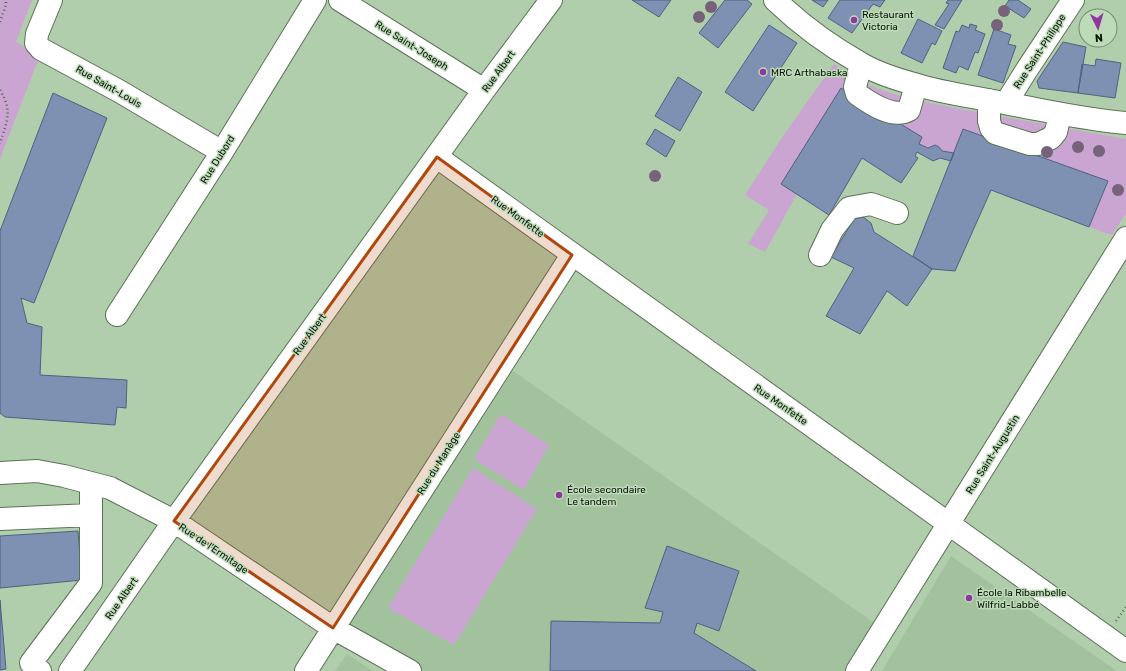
<svg xmlns="http://www.w3.org/2000/svg" width="1126" height="671" font-family="Rubik,sans-serif">
<style>
.built{fill:#a1c29c}
.green{fill:#caa5d1}
.building{fill:#7e91b3;stroke:#4f6180}
.lines{fill:none;stroke-linecap:round;stroke-linejoin:round}
.minor-casing{stroke:#5a7355;stroke-width:24}
.path{stroke:#556852;stroke-width:2.5;stroke-dasharray:1 3;stroke-linecap:butt}
.minor{stroke:#fff;stroke-width:22}
.tree{fill:#766279}
.marked{fill:#b0480b;fill-opacity:0.2;stroke:#b0480b;stroke-width:3;stroke-linejoin:round}
.poi-dot{fill:#9036a1;stroke:#bedbb9;stroke-width:1.5}
.labels{text-anchor:middle;stroke-width:3;stroke-linejoin:round;paint-order:stroke}
.poi-label{font-size:10px;fill:#0a1408;stroke:#bedbb9;text-anchor:start}
.street-label{font-size:10px;fill:#0a1408;stroke:#bedbb9}
</style>
<rect width="100%" height="100%" fill="#b1ceac"/>
<path class="built" d="M 506,366 L 876,624 L 847,671 L 423,671 L 345,626 Z
M 951,556 L 1117,671 L 882,671 Z
M 347,654 L 373,671 L 335,671 Z"/>
<path class="green" d="M 0,0 L 32,0 L 16,42 L 40,55 L 0,159 Z
M 834,64 L 857,80 L 876,88 L 907,98 L 955,108 L 1126,139 L 1126,213 L 1112,235 L 1089,227 L 1108,181 L 963,129 L 954,153 L 942,151 L 939,147 L 935,145 L 928,148 L 919,144 L 922,137 L 781,184 L 797,194 L 765,252 L 748,244 L 769,210 L 745,195 L 783,136 Z
M 501,414 L 549,445 L 524,490 L 474,459 Z
M 473,468 L 537,509 L 454,645 L 388,608 Z"/>
<path class="building" d="M 632,0 L 671,0 L 659,17 Z
M 725,0 L 747,0 L 752,4 L 718,48 L 699,33 Z
M 812,0 L 828,0 L 823,7 Z
M 840,0 L 885,0 L 880,7 L 873,4 L 852,33 L 828,18 Z
M 948,0 L 962,0 L 944,29 L 935,25 L 949,4 L 946,3 Z
M 1009,0 L 1018,0 L 1031,9 L 1024,18 L 1005,6 Z
M 918,19 L 942,31 L 935,45 L 932,43 L 922,63 L 901,53 Z
M 970,24 L 977,26 L 975,30 L 985,34 L 978,53 L 975,52 L 968,70 L 959,66 L 956,73 L 943,68 L 956,31 L 959,32 L 962,25 L 969,28 Z
M 769,25 L 797,43 L 753,111 L 725,92 Z
M 994,29 L 1011,35 L 1008,44 L 1016,46 L 1003,83 L 978,75 Z
M 1063,42 L 1086,47 L 1078,93 L 1039,88 L 1037,81 Z
M 1096,59 L 1121,63 L 1115,98 L 1078,93 L 1082,64 L 1095,66 Z
M 678,77 L 702,92 L 680,131 L 655,116 Z
M 841,88 L 922,137 L 919,144 L 928,148 L 935,145 L 939,147 L 942,151 L 954,153 L 951,161 L 940,158 L 933,161 L 917,152 L 915,156 L 918,158 L 901,183 L 862,158 L 829,215 L 781,184 Z
M 53,93 L 107,118 L 34,303 L 21,298 L 27,323 L 42,327 L 40,375 L 127,380 L 126,408 L 117,407 L 115,425 L 5,417 L 0,413 L 0,231 Z
M 655,129 L 675,141 L 666,157 L 646,144 Z
M 963,129 L 1108,181 L 1089,227 L 991,190 L 955,271 L 932,269 L 913,256 Z
M 863,217 L 871,223 L 874,232 L 932,269 L 907,306 L 887,291 L 860,334 L 826,316 L 854,268 L 831,257 L 854,219 Z
M 78,531 L 82,580 L 0,588 L 0,536 Z
M 667,546 L 739,571 L 719,631 L 697,623 L 694,633 L 756,671 L 550,671 L 551,621 L 660,623 L 663,612 L 645,608 Z
M 0,600 L 6,669 L 0,670 Z"/>
<g class="lines">
<defs>
<path id="minor" d="M 51,0 L 37,34 L 36,43 L 41,49 L 119,91 L 222,152
M 340,0 L 484,90
M 775,0 C 800,24 830,46 860,63 C 876,73 896,79 914,84 C 945,94 977,97 1009,104 C 1048,111 1087,120 1126,123
M 861,64 L 855,87 L 857,94 C 871,104 893,119 909,110 L 916,85
M 989,100 L 989,121 L 991,128 L 995,133 L 1030,144 L 1038,144 L 1051,138 L 1056,132 L 1060,114
M 1006,103 L 1026,71 L 1073,0
M 437,157 L 949,524 L 1126,651
M 820,255 L 832,230 L 849,208 L 871,204 L 897,213
M 117,315 L 222,152 L 315,0
M 0,473 L 37,471 L 64,476 L 110,488 L 174,521 L 333,628 L 410,671
M 0,519 L 91,515
M 40,671 L 31,663 L 91,583 L 91,483
M 70,671 L 174,521 L 484,90 L 551,0
M 306,671 L 572,255
M 857,671 L 1126,238"/>
</defs>
<use href="#minor" class="minor-casing"/>
<path class="path" d="M 0,22 L 6,5 L 6,0
M 0,90 C 13,112 7,120 0,144
M 1116,621 L 1126,607"/>
<use href="#minor" class="minor"/>
</g>
<g class="tree">
<circle cx="711" cy="7" r="6"/>
<circle cx="1004" cy="11" r="6"/>
<circle cx="699" cy="17" r="6"/>
<circle cx="997" cy="25" r="6"/>
<circle cx="1078" cy="147" r="6"/>
<circle cx="1099" cy="151" r="6"/>
<circle cx="1047" cy="152" r="6"/>
<circle cx="655" cy="176" r="6"/>
<circle cx="1118" cy="190" r="6"/>
</g>
<path class="marked" d="M 437,157 L 572,255 L 333,628 L 174,521 Z"/>
<g class="poi-dot">
<circle cx="854" cy="20" r="4"/>
<circle cx="763" cy="72" r="4"/>
<circle cx="559" cy="495" r="4"/>
<circle cx="969" cy="598" r="4"/>
</g>
<g class="labels">
<g class="poi-label">
<text x="862" y="18">Restaurant<tspan x="862" dy="12">Victoria</tspan></text>
<text x="771" y="76">MRC Arthabaska</text>
<text x="567" y="493">École secondaire<tspan x="567" dy="12">Le tandem</tspan></text>
<text x="977" y="596">École la Ribambelle<tspan x="977" dy="12">Wilfrid-Labbé</tspan></text>
</g>
<g class="street-label">
<text transform="translate(412 45) rotate(32)" y="4">Rue Saint-Joseph</text>
<text transform="translate(1039 51) rotate(-57)" y="4">Rue Saint-Philippe</text>
<text transform="translate(498 71) rotate(-54)" y="4">Rue Albert</text>
<text transform="translate(109 86) rotate(30)" y="4">Rue Saint-Louis</text>
<text transform="translate(217 159) rotate(-58)" y="4">Rue Dubord</text>
<text transform="translate(518 216) rotate(36)" y="4">Rue Monfette</text>
<text transform="translate(309 334) rotate(-54)" y="4">Rue Albert</text>
<text transform="translate(781 404) rotate(35)" y="4">Rue Monfette</text>
<text transform="translate(992 454) rotate(-58)" y="4">Rue Saint-Augustin</text>
<text transform="translate(438 463) rotate(-58)" y="4">Rue du Manège</text>
<text transform="translate(214 548) rotate(34)" y="4">Rue de l'Ermitage</text>
<text transform="translate(121 598) rotate(-55)" y="4">Rue Albert</text>
</g>
</g>
<g transform="translate(1098 28) rotate(175)"><circle r="19" fill="#bedbb9" stroke="#768b72"/>
<path d="M0-3L7 15L0 10L-7 15Z" fill="#9036a1"/>
<text y="-6" font-size="11" font-weight="bold" text-anchor="middle" fill="#0a1408">N</text>
</g>
</svg>
